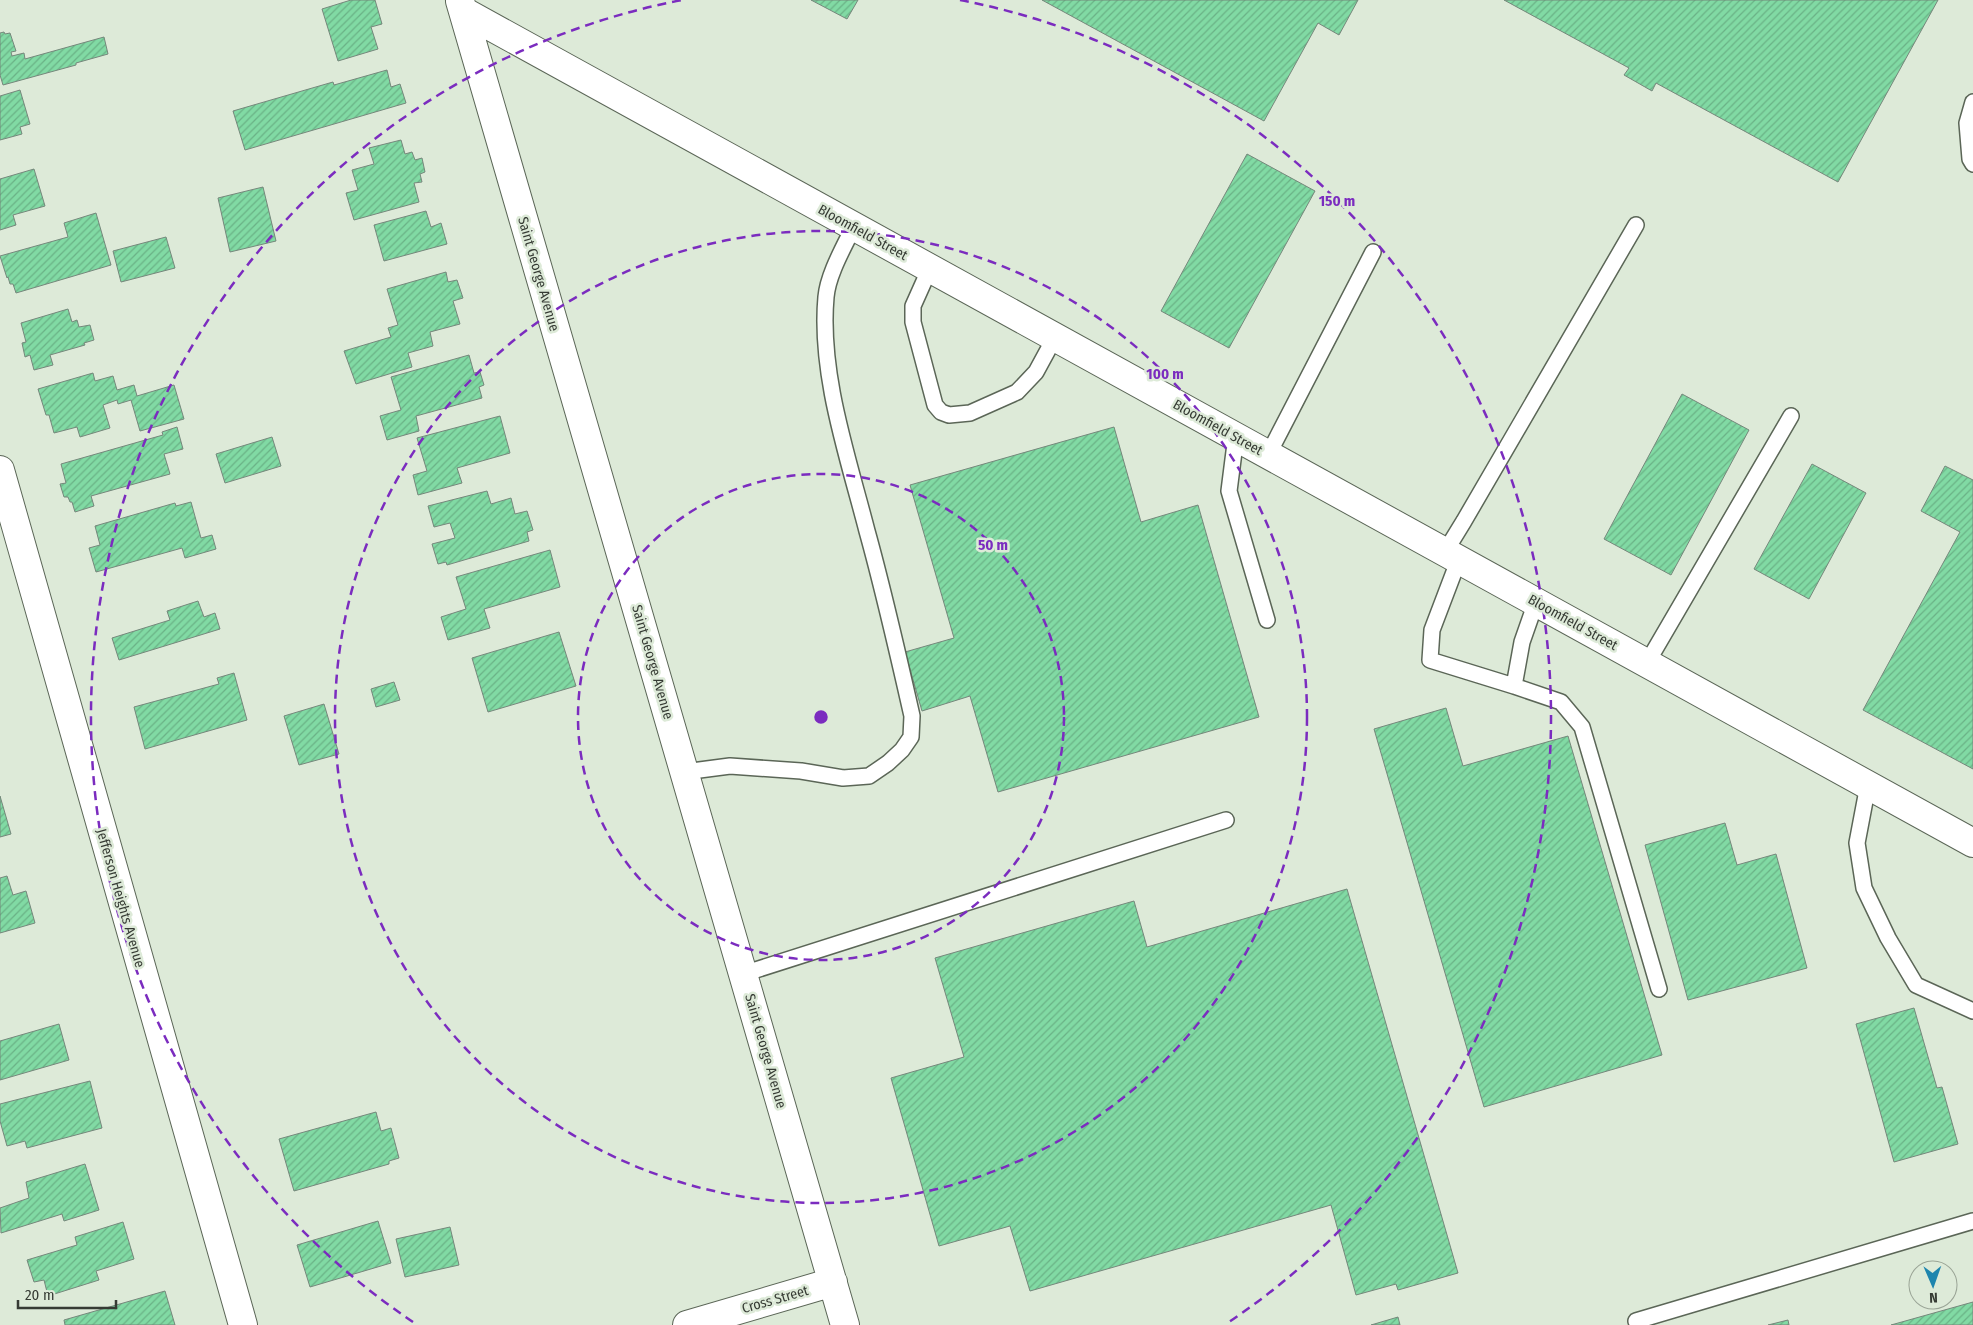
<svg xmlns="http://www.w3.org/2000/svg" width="1973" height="1325" font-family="'Fira Sans Condensed',sans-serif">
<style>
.building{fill:url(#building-hatch);stroke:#75877b}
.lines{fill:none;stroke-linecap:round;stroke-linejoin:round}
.lane-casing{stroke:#5b6657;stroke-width:18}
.street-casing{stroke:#5b6657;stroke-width:30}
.lane{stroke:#fff;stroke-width:15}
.street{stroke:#fff;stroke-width:28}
.ring{fill:none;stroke:#7b2cbf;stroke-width:2.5;stroke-dasharray:9 6}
.labels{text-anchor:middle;stroke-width:5;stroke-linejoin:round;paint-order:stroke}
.street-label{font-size:14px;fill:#363b34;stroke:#ddead8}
.centre{fill:#7b2cbf;stroke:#ddead8;stroke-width:2.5}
.ring-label{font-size:15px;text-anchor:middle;font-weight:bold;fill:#7b2cbf;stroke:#ddead8;stroke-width:5;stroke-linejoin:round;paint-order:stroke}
</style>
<defs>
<pattern id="building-hatch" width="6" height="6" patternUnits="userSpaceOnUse" patternTransform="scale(1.25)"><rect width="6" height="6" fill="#81daa4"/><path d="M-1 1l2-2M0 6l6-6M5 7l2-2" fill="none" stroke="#6ab286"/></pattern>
</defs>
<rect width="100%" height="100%" fill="#ddead8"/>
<path class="building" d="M 351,0 L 375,0 L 382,24 L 371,27 L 378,49 L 338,61 L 322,9 Z
M 811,0 L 858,0 L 847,19 Z
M 1042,0 L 1358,0 L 1339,35 L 1318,23 L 1264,121 Z
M 1504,0 L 1938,0 L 1838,182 L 1656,83 L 1652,91 L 1624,75 L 1629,68 Z
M 4,32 L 5,34 L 10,33 L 16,51 L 11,52 L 12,56 L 24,53 L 25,59 L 104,37 L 108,54 L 76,63 L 76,65 L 3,85 L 0,75 L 0,33 Z
M 387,70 L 391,87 L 400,84 L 406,103 L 245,150 L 233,111 L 333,82 L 334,85 Z
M 20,90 L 30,124 L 20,127 L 22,134 L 0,140 L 0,96 Z
M 401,140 L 405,154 L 412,152 L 415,160 L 422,158 L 425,172 L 420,174 L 422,182 L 414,183 L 419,202 L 354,220 L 346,193 L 358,190 L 352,170 L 374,164 L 369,148 Z
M 1247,154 L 1315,191 L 1229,348 L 1161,311 Z
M 34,169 L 45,206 L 13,215 L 16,225 L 0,230 L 0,179 Z
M 263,187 L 276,241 L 230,252 L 218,198 Z
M 426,211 L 431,227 L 441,223 L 447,244 L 384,261 L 374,225 Z
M 96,213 L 111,265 L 16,293 L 13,284 L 10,284 L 8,277 L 7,278 L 0,256 L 68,237 L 64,223 Z
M 166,237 L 175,268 L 121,282 L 113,251 Z
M 446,272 L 448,282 L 457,280 L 463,298 L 453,301 L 460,324 L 430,332 L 433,346 L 408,353 L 412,367 L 356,384 L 344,351 L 391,337 L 388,328 L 398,325 L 387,289 Z
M 68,309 L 72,322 L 77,320 L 79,327 L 90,325 L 94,340 L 84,343 L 85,345 L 50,355 L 53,365 L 34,370 L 30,355 L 25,357 L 22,343 L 26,342 L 21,323 Z
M 469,355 L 474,373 L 480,372 L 484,385 L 479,387 L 482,398 L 416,416 L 419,431 L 387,440 L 380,416 L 401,410 L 391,377 Z
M 93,373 L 95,381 L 113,376 L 117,390 L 134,385 L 137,396 L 174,385 L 184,419 L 140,431 L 131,400 L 118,404 L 117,400 L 103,405 L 110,428 L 80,437 L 77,427 L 54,433 L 49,415 L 46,415 L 38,389 Z
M 1682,394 L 1749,430 L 1671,575 L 1604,539 Z
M 500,416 L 510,453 L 457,468 L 462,483 L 418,495 L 413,475 L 427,471 L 417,438 Z
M 177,427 L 183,449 L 164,454 L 170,474 L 91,496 L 94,506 L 75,512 L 72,502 L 70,502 L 68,497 L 64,497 L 60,484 L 66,483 L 61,464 L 163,435 L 162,432 Z
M 1114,427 L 1141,522 L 1198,505 L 1259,717 L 998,792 L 970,696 L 922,711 L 905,652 L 954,638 L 910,485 Z
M 272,437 L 281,466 L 225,483 L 216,454 Z
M 1812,464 L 1866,493 L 1809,599 L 1754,569 Z
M 1945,466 L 1973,480 L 1973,769 L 1863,710 L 1960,532 L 1921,511 Z
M 487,491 L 491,504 L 511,498 L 515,514 L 527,511 L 533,530 L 527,532 L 529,541 L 447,565 L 446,562 L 438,564 L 432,544 L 455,538 L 450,523 L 434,527 L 428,506 Z
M 191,502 L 201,538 L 212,535 L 216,549 L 185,558 L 182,548 L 96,572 L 89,548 L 100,545 L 95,526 L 175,503 L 176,506 Z
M 550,550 L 560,587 L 484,609 L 490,628 L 448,640 L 441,617 L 466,609 L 456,577 Z
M 198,601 L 204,617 L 215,613 L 220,629 L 119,660 L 112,638 L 170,620 L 167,611 Z
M 559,632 L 576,686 L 488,712 L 472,658 Z
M 234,673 L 247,720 L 145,749 L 134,707 L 219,684 L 217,678 Z
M 394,682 L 400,700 L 376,707 L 371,689 Z
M 324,704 L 339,754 L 299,765 L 284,716 Z
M 1446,708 L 1463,766 L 1568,736 L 1662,1055 L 1484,1107 L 1374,729 Z
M 0,796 L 11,834 L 0,837 Z
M 1725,823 L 1737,865 L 1776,854 L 1807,968 L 1688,1000 L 1645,845 Z
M 7,876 L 13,895 L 26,891 L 35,923 L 0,933 L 0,878 Z
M 1347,889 L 1458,1273 L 1398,1290 L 1396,1284 L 1356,1295 L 1331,1205 L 1030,1291 L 1010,1226 L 939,1246 L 891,1078 L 964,1057 L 935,958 L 1134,901 L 1147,947 Z
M 1914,1008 L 1937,1088 L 1942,1087 L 1958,1144 L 1894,1162 L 1856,1024 Z
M 59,1024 L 69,1060 L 0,1080 L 0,1041 Z
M 90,1081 L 102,1128 L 27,1148 L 25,1141 L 7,1146 L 0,1121 L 0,1104 Z
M 376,1112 L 381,1131 L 391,1128 L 399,1158 L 389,1161 L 389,1164 L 294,1191 L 279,1139 Z
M 85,1164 L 99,1210 L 64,1221 L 62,1214 L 1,1233 L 0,1208 L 29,1198 L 26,1182 Z
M 378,1221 L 391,1263 L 310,1287 L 297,1245 Z
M 123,1222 L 134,1259 L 96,1271 L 99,1280 L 48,1296 L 44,1280 L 34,1282 L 27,1260 L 77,1245 L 75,1237 Z
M 450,1227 L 459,1265 L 405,1277 L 396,1239 Z
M 165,1291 L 175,1325 L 65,1325 L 64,1320 Z
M 1973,1302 L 1973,1325 L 1891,1325 Z
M 1398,1317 L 1400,1325 L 1371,1325 Z
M 1788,1320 L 1789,1325 L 1768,1325 Z"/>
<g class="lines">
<defs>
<path id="lane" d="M 1973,102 L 1967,123 L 1970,159 L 1973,164
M 930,268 L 913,306 L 913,322 L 935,405 L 941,412 L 949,415 L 970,413 L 1017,392 L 1036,372 L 1055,337
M 1236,436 L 1229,491 L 1267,620
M 1268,455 L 1373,252
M 1445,552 L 1464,521 L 1636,225
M 1459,559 L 1432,630 L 1430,660 L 1514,686 L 1522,642 L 1536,602
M 1647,663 L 1791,416
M 1514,686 L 1561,702 L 1582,727 L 1659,989
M 684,772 L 730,766 L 801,771 L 843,778 L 869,776 L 888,763 L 902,750 L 911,737 L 912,716 C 898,654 884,592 867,531 C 848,457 819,374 826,297 C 828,274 844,247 854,226
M 1868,785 L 1857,843 L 1864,888 L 1888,938 L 1916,985 L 1973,1011
M 743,974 L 1226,820
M 1636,1321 L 1973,1221"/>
<path id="street" d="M 460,1 L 845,1325
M 463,11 L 1973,843
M 0,470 L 243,1325
M 687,1325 L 833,1282"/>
</defs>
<use href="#lane" class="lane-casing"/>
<use href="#street" class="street-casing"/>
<use href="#lane" class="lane"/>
<use href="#street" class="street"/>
</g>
<g class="ring">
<circle cx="821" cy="717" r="243"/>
<circle cx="821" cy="717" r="486"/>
<path d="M413 1322A730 730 0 0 1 682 0M960 0A730 730 0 0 1 1229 1322"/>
</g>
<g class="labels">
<g class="street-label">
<text transform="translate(863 232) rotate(29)" y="5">Bloomfield Street</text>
<text transform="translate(539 274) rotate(74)" y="5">Saint George Avenue</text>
<text transform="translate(1218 427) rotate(29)" y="5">Bloomfield Street</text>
<text transform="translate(1573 622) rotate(29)" y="5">Bloomfield Street</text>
<text transform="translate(653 662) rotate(74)" y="5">Saint George Avenue</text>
<text transform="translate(121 898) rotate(74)" y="5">Jefferson Heights Avenue</text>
<text transform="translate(766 1051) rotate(74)" y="5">Saint George Avenue</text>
<text transform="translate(775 1299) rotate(-16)" y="5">Cross Street</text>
</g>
</g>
<circle cx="821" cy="717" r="8" class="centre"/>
<g class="ring-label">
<text x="1337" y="206">150 m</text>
<text x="1165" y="379">100 m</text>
<text x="993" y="550">50 m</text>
</g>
<g transform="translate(1933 1285) rotate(178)"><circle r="24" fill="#ddead8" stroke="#9aa496"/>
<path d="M0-4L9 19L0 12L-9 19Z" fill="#1e85ae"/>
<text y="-8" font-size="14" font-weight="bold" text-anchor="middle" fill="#363b34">N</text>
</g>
<path d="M18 1300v8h98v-8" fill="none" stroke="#363b34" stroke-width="2.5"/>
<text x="25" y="1300" font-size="15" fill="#363b34" stroke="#ddead8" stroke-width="4" paint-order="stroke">20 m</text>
</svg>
